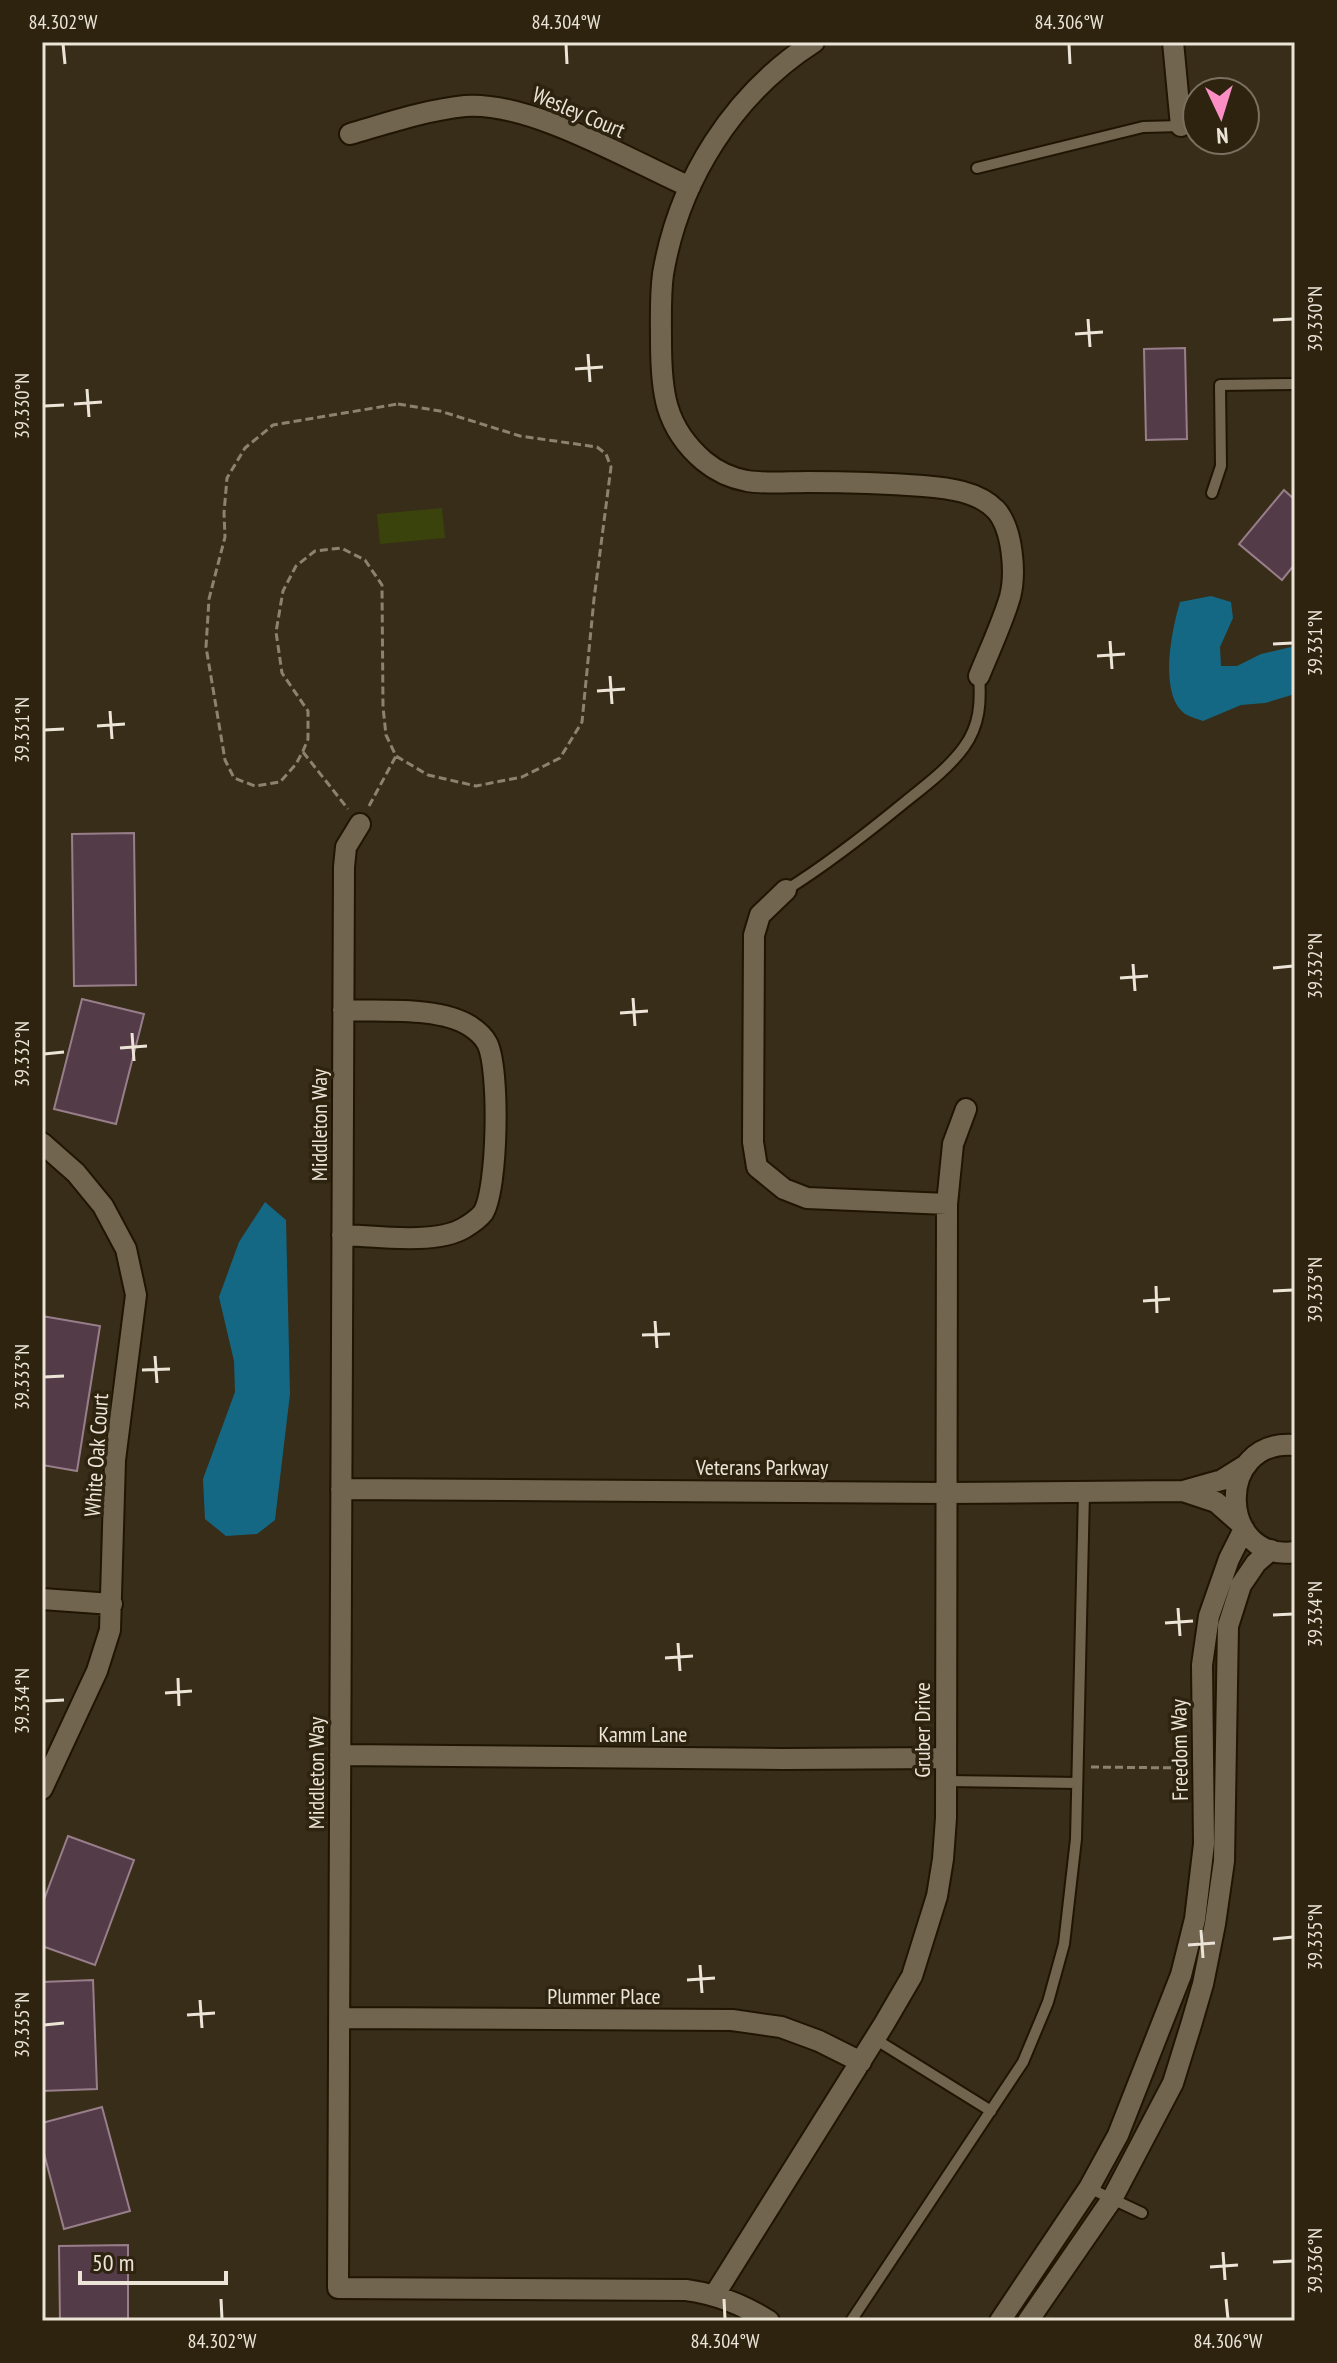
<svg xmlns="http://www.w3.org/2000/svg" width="1337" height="2363" font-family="'PT Sans Narrow',sans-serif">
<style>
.green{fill:#3a430c}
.water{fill:#156884}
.building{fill:#533c47;stroke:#987e8a;stroke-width:2}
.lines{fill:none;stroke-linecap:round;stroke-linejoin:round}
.lane-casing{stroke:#1f1502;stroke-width:14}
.street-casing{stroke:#1f1502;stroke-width:24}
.path{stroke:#8b8270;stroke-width:3;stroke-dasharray:8 4;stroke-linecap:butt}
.lane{stroke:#71654f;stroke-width:10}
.street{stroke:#71654f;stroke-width:20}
.ticks{fill:none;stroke:#ebe4d7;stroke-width:3}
.labels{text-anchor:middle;stroke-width:7;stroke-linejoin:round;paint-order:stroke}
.street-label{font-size:22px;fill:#ebe4d7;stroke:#2d230f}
.neatline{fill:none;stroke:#ebe4d7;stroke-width:3}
.ticks-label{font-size:20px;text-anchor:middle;fill:#ebe4d7}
</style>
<rect width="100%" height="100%" fill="#382d18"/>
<path class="green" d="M 442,508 L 445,538 L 380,544 L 377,514 Z"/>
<path class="water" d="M 1211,596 L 1231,602 L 1233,618 L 1220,647 L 1221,666 L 1237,666 L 1261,654 L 1295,646 L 1295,694 L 1265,703 L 1241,705 L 1203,721 C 1198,719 1190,717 1185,714 C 1158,694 1172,629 1180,602 Z
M 265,1202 L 286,1220 L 290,1394 L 275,1520 L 257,1534 L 226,1536 L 205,1519 L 203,1479 L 235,1392 L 234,1361 L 219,1297 L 239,1242 Z"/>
<path class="building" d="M 1185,348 L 1187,439 L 1146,440 L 1144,349 Z
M 1284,490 L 1295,500 L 1295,564 L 1282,580 L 1239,544 Z
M 134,833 L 136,985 L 74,986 L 72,834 Z
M 82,999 L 144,1014 L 116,1124 L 54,1109 Z
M 42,1316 L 100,1326 L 77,1471 L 42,1465 Z
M 68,1836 L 134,1860 L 95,1965 L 42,1946 L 42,1905 Z
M 93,1980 L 97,2089 L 42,2091 L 42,1982 Z
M 102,2107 L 130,2211 L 64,2229 L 42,2146 L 42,2123 Z
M 128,2245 L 128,2321 L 60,2321 L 59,2246 Z"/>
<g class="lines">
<defs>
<path id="lane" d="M 977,168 L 1143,127 L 1181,126
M 1212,493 L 1221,466 L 1220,385 L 1295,384
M 786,890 C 828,864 866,834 905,802 C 925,786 949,768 964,747 C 980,725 981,702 979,676
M 946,1781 L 1077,1783
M 875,2039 L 991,2111
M 1089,2188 L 1142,2213
M 851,2321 L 1023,2062 L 1048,2002 L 1064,1944 L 1076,1839 L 1084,1492"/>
<path id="street" d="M 814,42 C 733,94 679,180 663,274 C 660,296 661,319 661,341 C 661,390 664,427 704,461 C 716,471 731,478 747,481 C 766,484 788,482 808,482 C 846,482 884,483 923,486 C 947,488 978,491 996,510 C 1013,529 1016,574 1010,597 C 1002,624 989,651 979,676
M 1173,42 L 1181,126
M 350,134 C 388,123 426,110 465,106 C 530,101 629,160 690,187
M 360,824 L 346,847 L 344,867 L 338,2288 L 686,2290 C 717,2294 742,2304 769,2321
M 786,890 L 760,915 L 754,935 L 753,1142 L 757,1167 L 784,1189 L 807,1198 L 947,1204
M 42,1143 L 76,1173 L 103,1206 L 126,1249 L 136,1295 L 115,1460 L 110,1630 L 97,1671 L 42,1789
M 342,1235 C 375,1236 435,1245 464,1228 C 469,1225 479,1218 483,1213 C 498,1190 500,1067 487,1043 C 484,1037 476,1030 470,1026 C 439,1006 380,1012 343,1010
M 1295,1445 C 1214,1438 1218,1563 1295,1552
M 341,1489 L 947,1493 L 1183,1491 L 1222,1480 L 1246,1465
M 1183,1491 L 1216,1502 L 1241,1524
M 42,1599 L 112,1604
M 340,1755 L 784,1759 L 946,1758
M 339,2018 L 732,2020 L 781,2027 L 819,2041 L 861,2062
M 715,2294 L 884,2024 L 912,1976 L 937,1896 L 943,1859 L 946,1818 L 947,1204 L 953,1144 L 966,1109
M 1000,2321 L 1089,2188 L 1118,2135 L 1181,1975 L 1195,1919 L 1204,1844 L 1202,1665 L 1209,1616 L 1229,1559 L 1244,1529
M 1028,2321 L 1112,2199 L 1173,2083 L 1191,2025 L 1203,1984 L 1215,1924 L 1224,1861 L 1228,1626 L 1241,1585 L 1256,1563 L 1271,1550"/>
</defs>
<use href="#lane" class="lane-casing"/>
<use href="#street" class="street-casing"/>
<path class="path" d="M 398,404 L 440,411 L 520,436 L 597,447 L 606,454 L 611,467 L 594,599 L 582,722 L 560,758 L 522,777 L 476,786 L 428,775 L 396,756 L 386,735 L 383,707 L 382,585 L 365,560 L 341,548 L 315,551 L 296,566 L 283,591 L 276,632 L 282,673 L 308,711 L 308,739 L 303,751 L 296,764 L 280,782 L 255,786 L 234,778 L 225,760 L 206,647 L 209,599 L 225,537 L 224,513 L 227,478 L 245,448 L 273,425 Z
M 303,752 L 348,809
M 369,806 L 396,756
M 1091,1767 L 1184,1768"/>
<use href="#lane" class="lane"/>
<use href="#street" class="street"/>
</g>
<path class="ticks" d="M 63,44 L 65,64M 566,44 L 567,64M 1069,44 L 1070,64M 1088,319 L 1090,347M 1273,320 L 1293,319M 1075,334 L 1103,332M 588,354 L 590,382M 575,369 L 603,367M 87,389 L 89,417M 74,404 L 102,402M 44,406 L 64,405M 1110,641 L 1112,669M 1273,644 L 1293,643M 1097,656 L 1125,654M 610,676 L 612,704M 597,691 L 625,689M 110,711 L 112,739M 97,726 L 125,724M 44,730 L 64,729M 1133,964 L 1135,991M 1273,968 L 1293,966M 1120,978 L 1148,976M 633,998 L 635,1026M 620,1013 L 648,1011M 132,1033 L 134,1061M 120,1048 L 147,1046M 44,1054 L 64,1052M 1156,1286 L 1157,1313M 1273,1291 L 1293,1290M 1143,1301 L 1170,1299M 655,1321 L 657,1348M 642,1335 L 670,1334M 155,1356 L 157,1383M 142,1370 L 170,1369M 44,1377 L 64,1376M 1178,1608 L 1180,1636M 1273,1615 L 1293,1614M 1165,1623 L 1193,1621M 678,1643 L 680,1671M 665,1658 L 693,1656M 178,1678 L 179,1706M 165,1693 L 192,1691M 44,1701 L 64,1700M 1201,1930 L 1203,1958M 1273,1939 L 1293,1937M 1188,1945 L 1215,1943M 700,1965 L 702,1993M 687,1980 L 715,1978M 200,2000 L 202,2028M 187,2015 L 215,2013M 44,2025 L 64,2023M 1223,2252 L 1225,2280M 1273,2262 L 1293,2261M 1210,2267 L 1238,2265M 221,2299 L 222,2319M 724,2299 L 725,2319M 1226,2299 L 1228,2319"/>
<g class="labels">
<g class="street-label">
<text transform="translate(579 112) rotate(23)" y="8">Wesley Court</text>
<text transform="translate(319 1125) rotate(-90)" y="8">Middleton Way</text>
<text transform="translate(96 1455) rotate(-86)" y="8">White Oak Court</text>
<text x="762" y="1475">Veterans Parkway</text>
<text transform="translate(922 1730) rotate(-90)" y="8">Gruber Drive</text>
<text x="643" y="1742">Kamm Lane</text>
<text transform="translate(1179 1750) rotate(-91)" y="8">Freedom Way</text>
<text transform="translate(316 1773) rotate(-90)" y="8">Middleton Way</text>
<text x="604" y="2004">Plummer Place</text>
</g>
</g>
<rect width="1337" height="2363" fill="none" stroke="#2d230f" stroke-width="88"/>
<g transform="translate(1221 116) rotate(176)"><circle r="38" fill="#2d230f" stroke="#79705f" stroke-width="2"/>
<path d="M0-6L14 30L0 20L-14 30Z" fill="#fb8fc5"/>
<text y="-12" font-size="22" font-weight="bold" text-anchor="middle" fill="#ebe4d7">N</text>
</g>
<path d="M80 2271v12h146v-12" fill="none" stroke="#ebe4d7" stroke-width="4"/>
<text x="92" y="2271" font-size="24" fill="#ebe4d7" stroke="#2d230f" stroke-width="6" paint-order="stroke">50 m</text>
<rect x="44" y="44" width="1249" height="2275" class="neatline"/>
<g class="ticks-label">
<text x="63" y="29">84.302°W</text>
<text x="566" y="29">84.304°W</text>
<text x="1069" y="29">84.306°W</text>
<text transform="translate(1315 319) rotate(-90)" y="7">39.330°N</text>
<text transform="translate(22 406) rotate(-90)" y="7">39.330°N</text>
<text transform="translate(1315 643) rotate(-90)" y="7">39.331°N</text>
<text transform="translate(22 730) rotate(-90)" y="7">39.331°N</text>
<text transform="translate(1315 966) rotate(-90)" y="7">39.332°N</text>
<text transform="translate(22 1054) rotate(-90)" y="7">39.332°N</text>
<text transform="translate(1315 1290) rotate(-90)" y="7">39.333°N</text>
<text transform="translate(22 1377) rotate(-90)" y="7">39.333°N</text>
<text transform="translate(1315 1614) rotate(-90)" y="7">39.334°N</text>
<text transform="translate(22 1701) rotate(-90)" y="7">39.334°N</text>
<text transform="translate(1315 1937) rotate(-90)" y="7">39.335°N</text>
<text transform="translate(22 2025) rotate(-90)" y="7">39.335°N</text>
<text transform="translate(1315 2261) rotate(-90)" y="7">39.336°N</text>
<text x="222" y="2348">84.302°W</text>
<text x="725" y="2348">84.304°W</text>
<text x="1228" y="2348">84.306°W</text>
</g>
</svg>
